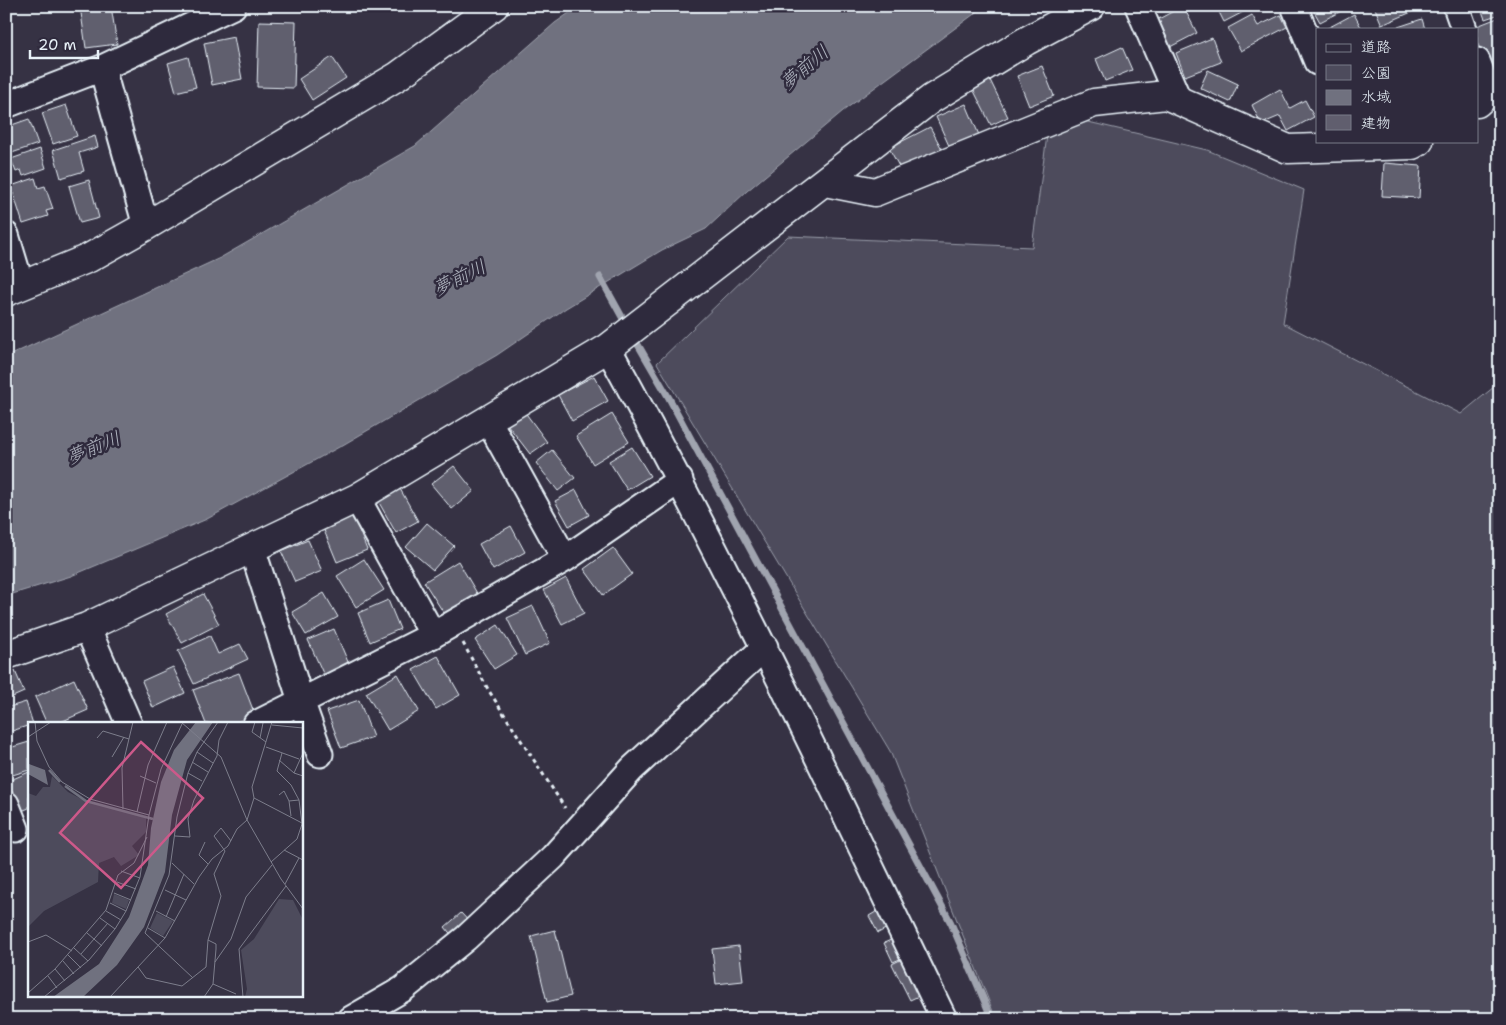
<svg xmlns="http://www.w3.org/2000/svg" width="1506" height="1025" font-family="'Shantell Sans','Klee One',sans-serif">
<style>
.green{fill:#4d4b5c;stroke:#9a9eaa}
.water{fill:#70717f;stroke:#a0a4af}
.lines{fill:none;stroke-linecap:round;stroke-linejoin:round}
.stream{stroke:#a0a4af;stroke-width:7}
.building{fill:#605e6e;stroke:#e8f1f8}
.street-casing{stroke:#e8f1f8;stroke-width:29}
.secondary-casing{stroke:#e8f1f8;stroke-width:31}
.path{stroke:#e8f1f8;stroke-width:3;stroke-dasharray:4 4;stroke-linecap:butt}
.street{stroke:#2f2a3d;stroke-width:25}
.secondary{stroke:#2f2a3d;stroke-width:28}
.labels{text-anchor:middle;stroke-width:5;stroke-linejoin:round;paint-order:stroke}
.water-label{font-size:19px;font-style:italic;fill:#b2b7c2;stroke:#2f2a3d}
.inset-river{fill:none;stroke:#70717f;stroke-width:2.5}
.inset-road{fill:none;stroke:#7d7e8c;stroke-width:1}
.view{fill:#cd598a;fill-opacity:0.15;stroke:#cd598a;stroke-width:2.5}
.inset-edge{fill:none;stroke:#e8f1f8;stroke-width:2.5}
</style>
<rect width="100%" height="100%" fill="#363244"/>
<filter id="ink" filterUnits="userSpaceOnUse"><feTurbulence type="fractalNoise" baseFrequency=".02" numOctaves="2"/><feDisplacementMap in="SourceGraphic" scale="10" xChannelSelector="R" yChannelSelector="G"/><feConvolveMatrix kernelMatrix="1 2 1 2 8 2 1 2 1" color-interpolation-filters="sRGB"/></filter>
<g filter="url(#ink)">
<path class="green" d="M 1050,113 L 1207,150 L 1304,190 L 1283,323 L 1461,414 L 1500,382 L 1500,1019 L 996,1019 L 890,751 L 657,363 L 788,236 L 1032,247 Z"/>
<path class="water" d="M 579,6 L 985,6 L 843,111 L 747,191 L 706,229 L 662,250 L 566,308 L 497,355 L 341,446 L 207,519 L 71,576 L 6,596 L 6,357 L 220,258 L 415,146 L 555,23 Z"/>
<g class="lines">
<path class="stream" d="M 600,277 L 627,326
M 633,336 L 669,398 L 951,923 L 992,1019"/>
</g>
<path class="building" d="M 80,6 L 111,6 L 117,44 L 86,48 Z
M 1183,6 L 1197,33 L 1168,48 L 1155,21 Z
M 1216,6 L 1247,6 L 1249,9 L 1224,22 Z
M 1311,6 L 1343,6 L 1345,9 L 1320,22 Z
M 1374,6 L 1415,6 L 1416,10 L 1382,25 Z
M 1480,6 L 1500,6 L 1500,14 L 1485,19 Z
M 1354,14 L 1362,29 L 1326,29 Z
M 1252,15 L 1258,26 L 1281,15 L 1287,27 L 1241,51 L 1228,28 Z
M 1500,17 L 1500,67 L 1488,71 L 1477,42 L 1477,29 L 1472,28 Z
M 1422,19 L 1425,29 L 1392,29 Z
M 259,21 L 296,22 L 294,88 L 257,87 Z
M 234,37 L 242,79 L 212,85 L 204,43 Z
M 1212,38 L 1221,62 L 1185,76 L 1176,53 Z
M 1122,47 L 1132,70 L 1105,81 L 1096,59 Z
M 188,57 L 196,87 L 176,92 L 168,63 Z
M 332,57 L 346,78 L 312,100 L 299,79 Z
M 1042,66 L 1054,96 L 1029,106 L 1017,76 Z
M 1208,70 L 1238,84 L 1230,102 L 1200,88 Z
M 990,80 L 1008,117 L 991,125 L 973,89 Z
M 1280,89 L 1290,108 L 1305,100 L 1314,117 L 1288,131 L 1280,116 L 1261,124 L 1252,105 Z
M 966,104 L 979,135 L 950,148 L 936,117 Z
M 66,105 L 77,136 L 53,144 L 42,113 Z
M 29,119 L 38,144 L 6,155 L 6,127 Z
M 930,127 L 942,149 L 901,170 L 889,148 Z
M 95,136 L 98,147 L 79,153 L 84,171 L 61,178 L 53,150 Z
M 40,149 L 46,168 L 23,176 L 21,170 L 16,172 L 11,159 Z
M 1384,163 L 1421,166 L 1419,198 L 1382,196 Z
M 35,178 L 38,188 L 45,186 L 53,209 L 46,211 L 48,216 L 23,224 L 11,186 Z
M 89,180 L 99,218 L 80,223 L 69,186 Z
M 594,376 L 608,401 L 572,421 L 558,395 Z
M 524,411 L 547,442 L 530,454 L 507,424 Z
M 612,414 L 629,442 L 593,464 L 576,436 Z
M 632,447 L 650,476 L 627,490 L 609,461 Z
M 552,450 L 575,478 L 558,491 L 536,463 Z
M 454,466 L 474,491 L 452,509 L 431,484 Z
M 399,487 L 418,521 L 396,533 L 377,499 Z
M 576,490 L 589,515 L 569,526 L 555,501 Z
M 353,515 L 367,550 L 337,562 L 323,528 Z
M 427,523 L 454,546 L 433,570 L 406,547 Z
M 511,526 L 525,552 L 493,570 L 479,544 Z
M 308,540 L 322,571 L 295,582 L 281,551 Z
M 613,548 L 632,574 L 603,595 L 584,569 Z
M 364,559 L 384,590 L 356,607 L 337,576 Z
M 458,561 L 478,595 L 445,615 L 424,582 Z
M 566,578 L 584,613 L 562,624 L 544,590 Z
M 324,593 L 338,617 L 306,635 L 292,612 Z
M 203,594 L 219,624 L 182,643 L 166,614 Z
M 388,600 L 400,629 L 370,642 L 358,613 Z
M 533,606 L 550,643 L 525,655 L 507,618 Z
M 498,625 L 517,655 L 494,669 L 475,640 Z
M 334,629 L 351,669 L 326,680 L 308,640 Z
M 210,636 L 218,654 L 240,644 L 248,659 L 194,684 L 178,651 Z
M 438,656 L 460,695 L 436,709 L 413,670 Z
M 173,667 L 185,693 L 153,708 L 142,681 Z
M 15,671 L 24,692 L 6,700 L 6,675 Z
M 239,673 L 255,715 L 232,724 L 206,724 L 193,690 Z
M 398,674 L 419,711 L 388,730 L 366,693 Z
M 74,679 L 88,710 L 56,724 L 47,724 L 35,697 Z
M 359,700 L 373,737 L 341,748 L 327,711 Z
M 26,702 L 33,724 L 6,733 L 6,708 Z
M 29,742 L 29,770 L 6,777 L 6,749 Z
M 29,772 L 29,808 L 19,812 L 6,782 Z
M 886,906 L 895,924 L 878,933 L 869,916 Z
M 461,913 L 474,927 L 457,942 L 445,927 Z
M 555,930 L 571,996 L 547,1002 L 531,936 Z
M 900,936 L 909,955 L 893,962 L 884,943 Z
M 739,946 L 743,981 L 716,984 L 712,949 Z
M 910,955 L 927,992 L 910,1000 L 892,964 Z"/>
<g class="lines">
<defs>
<path id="street" d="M 1138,6 L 1179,101
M 1294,6 L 1317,62
M 1456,6 L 1464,29
M 1477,61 L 1489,92
M 102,68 L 146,226
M 6,105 L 102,68 L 233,6
M 6,235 L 21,285
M 608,348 C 729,568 835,793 944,1019
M 488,420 L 565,559
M 357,498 L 433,635
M 252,548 L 301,701 L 320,754
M 87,627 L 129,724
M 256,724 L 433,635 L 565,559 L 680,480
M 6,804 L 16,829
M 351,1019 L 403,989 L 466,938 L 553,857 L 632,769 L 765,647"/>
<path id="secondary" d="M 1477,103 L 1489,92 L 1500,86
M 825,182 L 875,192 L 1094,103 L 1166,95 L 1288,149 L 1412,145 L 1419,141
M 6,292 L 89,258 L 146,226 L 398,76 L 494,6
M 6,655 L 87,627 L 357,498 L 608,348 L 931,99 L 1026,41 L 1091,6"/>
</defs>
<use href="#street" class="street-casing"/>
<use href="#secondary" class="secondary-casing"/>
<path class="path" d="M 463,643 L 489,691 L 565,808"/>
<use href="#street" class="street"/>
<use href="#secondary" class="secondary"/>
</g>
</g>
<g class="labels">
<g class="water-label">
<text transform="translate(804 67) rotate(-40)" y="7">夢前川</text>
<text transform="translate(459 277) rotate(-26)" y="7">夢前川</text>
<text transform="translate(93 447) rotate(-22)" y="7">夢前川</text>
</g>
</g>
<g transform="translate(28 722)">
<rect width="275" height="275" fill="#363244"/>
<path d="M 24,54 L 40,70 L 59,80 L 118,95 L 118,110 L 104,124 L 111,133 L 93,144 L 86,135 L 71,141 L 70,160 L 16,189 L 0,205 L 0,71 L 8,74 L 15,65 L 22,65 ZM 86,172 L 101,178 L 98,187 L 84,181 ZM 251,177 L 265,178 L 275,198 L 275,275 L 217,275 L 219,267 L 213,228 L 226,217 ZM 129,191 L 145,199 L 135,214 L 122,206 Z" fill="#4d4b5c"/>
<path d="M 168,0 L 185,0 L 159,38 L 144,93 L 137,150 L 116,205 L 89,243 L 55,275 L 25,275 L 71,242 L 101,195 L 120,143 L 123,106 L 133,60 L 146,28 ZM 1,42 L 17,48 L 20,63 L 0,52 Z" fill="#70717f"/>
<path class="inset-river" d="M 21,48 L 32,60M 37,64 L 58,79 L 125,97"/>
<path class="inset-road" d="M 7,0 L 9,19 L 21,45 L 34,60 L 62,77 L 121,93M 153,0 L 193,35 L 219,98 L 253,157 L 275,187M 227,0 L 224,10 L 238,20M 244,3 L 275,6M 0,15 L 23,0M 69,16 L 75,9 L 101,17M 232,16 L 235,1M 238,25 L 271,37M 169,30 L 185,41M 254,31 L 249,49 L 263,63 L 271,78M 275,31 L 266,51 L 275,54M 84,35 L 96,15M 251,38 L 266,51M 164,40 L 180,50M 160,51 L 174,59M 112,54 L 128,61M 251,73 L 256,69 L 261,79M 226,76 L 274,101M 95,87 L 94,46 L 105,0M 109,90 L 120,43 L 139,0M 147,114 L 162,115 L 160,97 L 166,78 L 189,34 L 191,18 L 200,0M 177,120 L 171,133 L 180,142M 256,128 L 275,138M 243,140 L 269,117 L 274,102 L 271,78 L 261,79 L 263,94M 144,141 L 166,162M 93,149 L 112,156M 89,160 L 108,167M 257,162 L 271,136M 137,168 L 158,178M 86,171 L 103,178M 82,181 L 98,189M 78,189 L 93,198M 128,189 L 147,199M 138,195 L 156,152M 72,196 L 87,207M 120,206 L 137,216M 59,211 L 74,224M 0,220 L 18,213 L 44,229M 46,226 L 60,239M 53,232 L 80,201M 40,233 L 53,246M 35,239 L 46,252M 187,240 L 203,217 L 218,175 L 244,143M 110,245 L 118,256 L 154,264 L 178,245 L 180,218 L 193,174 L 186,152 L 197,129 L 186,114 L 193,106 L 203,119M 27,247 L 37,259M 20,254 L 29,266M 165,256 L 117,211 L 141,153 L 149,95 L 160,51 L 169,30 L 190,0M 185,262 L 208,272M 0,271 L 27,247 L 78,188 L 90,153 L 106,141 L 119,115M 16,275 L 61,238 L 87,207 L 98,189 L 112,155 L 121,93 L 133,47 L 154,2M 82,275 L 137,216 L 171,155 L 184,137 L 200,124 L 209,107 L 219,98 L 226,76 L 224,65 L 244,0M 176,275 L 185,262 L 188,227 L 188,222 L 180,218M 215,275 L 211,227 L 258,164"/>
<path class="view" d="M 113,20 L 175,76 L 93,166 L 32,111 Z"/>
<rect width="275" height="275" class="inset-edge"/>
</g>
<rect width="1506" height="1025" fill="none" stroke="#2f2a3d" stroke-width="25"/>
<rect x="12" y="12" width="1481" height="1000" fill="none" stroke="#e8f1f8" stroke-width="2" filter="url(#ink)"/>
<rect x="1316" y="28" width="162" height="115" fill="#2f2a3d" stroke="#797a88"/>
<rect x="1326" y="44" width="25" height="8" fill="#2f2a3d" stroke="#797a88"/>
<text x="1361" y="52" font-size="15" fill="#e8f1f8">道路</text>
<rect x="1326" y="65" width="25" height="15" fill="#4d4b5c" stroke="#797a88"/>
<text x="1361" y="78" font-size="15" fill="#e8f1f8">公園</text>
<rect x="1326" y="90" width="25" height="15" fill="#70717f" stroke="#797a88"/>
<text x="1361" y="102" font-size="15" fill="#e8f1f8">水域</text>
<rect x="1326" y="115" width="25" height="15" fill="#605e6e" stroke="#797a88"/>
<text x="1361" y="128" font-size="15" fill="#e8f1f8">建物</text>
<path d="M30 50v8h68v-8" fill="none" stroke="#e8f1f8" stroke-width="2.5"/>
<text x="38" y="50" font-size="15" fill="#e8f1f8" stroke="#2f2a3d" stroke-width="4" paint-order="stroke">20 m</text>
</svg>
